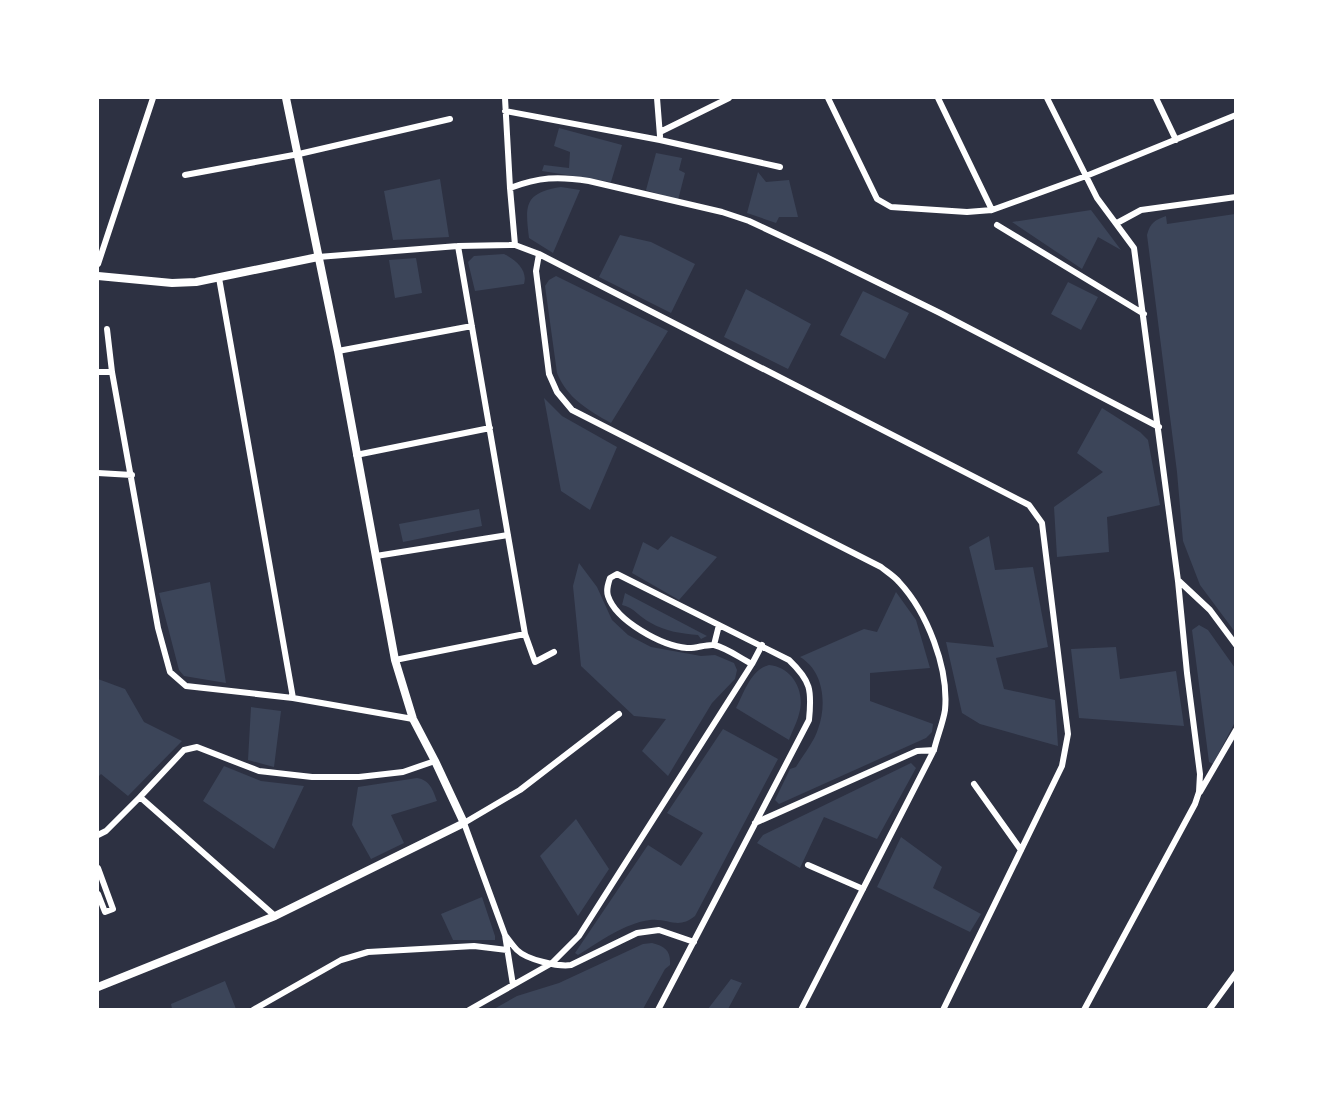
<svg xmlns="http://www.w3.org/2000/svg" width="1333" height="1107" font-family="Rubik,sans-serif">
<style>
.green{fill:#3c4559}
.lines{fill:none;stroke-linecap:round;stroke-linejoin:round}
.minor{stroke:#fff;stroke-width:6}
.tertiary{stroke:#fff;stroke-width:8}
</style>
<rect width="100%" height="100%" fill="#2d3142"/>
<path class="green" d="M 559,128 L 622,145 L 611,182 L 542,171 L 544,165 L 569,168 L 570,152 L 554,146 Z
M 656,153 L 682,158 L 679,170 L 685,173 L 678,200 L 646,190 Z
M 758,172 L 766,182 L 789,180 L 798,217 L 779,217 L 776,223 L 747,213 Z
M 440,179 L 449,237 L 393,240 L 384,191 Z
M 561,187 L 580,190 L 553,253 L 529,238 C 525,205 524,193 561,187 Z
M 1091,210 L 1121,250 L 1098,237 L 1082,269 L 1012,222 Z
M 1235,214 L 1236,214 L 1235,632 L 1200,585 L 1183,541 L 1177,472 L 1147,235 C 1150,223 1155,220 1166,216 L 1167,224 Z
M 620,235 L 651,242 L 695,264 L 671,313 L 599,277 Z
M 504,254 C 516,260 528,270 524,284 L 475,291 L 468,262 L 474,256 Z
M 416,258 L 422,293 L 395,298 L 389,260 Z
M 556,276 L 668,331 L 611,423 C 588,410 567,398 557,373 L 545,286 L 549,280 Z
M 1068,282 L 1098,297 L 1081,330 L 1051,314 Z
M 746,289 L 811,324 L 788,369 L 724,337 Z
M 863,291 L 909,313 L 885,359 L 840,335 Z
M 544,398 L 562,416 L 617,447 L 590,510 L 561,491 Z
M 1102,408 L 1140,432 L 1148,440 L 1160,505 L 1107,517 L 1109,552 L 1057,557 L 1054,507 L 1103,472 L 1077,453 Z
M 479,509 L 482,526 L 403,542 L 399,524 Z
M 671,536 L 717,557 L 679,600 L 632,573 L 643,542 L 658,550 Z
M 989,536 L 995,570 L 1033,567 L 1048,647 L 996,658 L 1004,689 L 1055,700 L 1058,746 L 980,724 L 962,713 L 946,642 L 994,647 L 969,547 Z
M 579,563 L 597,587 L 612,620 L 628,635 L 651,647 L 701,656 L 715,655 L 734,663 L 737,670 L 735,679 L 712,703 L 668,776 L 642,751 L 666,719 L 634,716 L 581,666 L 573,586 Z
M 210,582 L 226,683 L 184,676 L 179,670 L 159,593 Z
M 896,592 L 916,620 L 930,668 L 870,673 L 870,701 L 933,724 L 932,732 L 926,738 L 779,804 L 775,800 L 790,769 L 796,767 C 803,755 814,742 818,729 C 827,705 824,671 800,657 L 864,629 L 877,632 Z
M 625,593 L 707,636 L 701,639 L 698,635 C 683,634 664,631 651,623 C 640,618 634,607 622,605 Z
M 1199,625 L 1208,630 L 1235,668 L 1235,722 L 1213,764 L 1209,762 L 1192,630 Z
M 1116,647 L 1120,679 L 1176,671 L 1184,726 L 1079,718 L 1071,649 Z
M 769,665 C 792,667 806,691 799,714 C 797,723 792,731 789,740 L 736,708 C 744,693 751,669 769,665 Z
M 98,679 L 125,689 L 144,722 L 182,741 L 128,796 L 101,774 L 98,777 Z
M 251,707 L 281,711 L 274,767 L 248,760 Z
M 723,729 L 778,759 L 695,916 C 678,930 669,918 650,920 C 625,923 599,942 578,955 L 575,953 L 648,845 L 681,866 L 703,833 L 667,813 Z
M 911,763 L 916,768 L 877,839 L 824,817 L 800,868 L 757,843 L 763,835 Z
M 224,766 L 261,781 L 304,786 L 274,849 L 203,801 Z
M 417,778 C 430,780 433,790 437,801 L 391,815 L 404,843 L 371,859 L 352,825 L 358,787 Z
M 576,819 L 609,869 L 578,916 L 540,856 Z
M 901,837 L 942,867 L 933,888 L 981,914 L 970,932 L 877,887 Z
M 482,897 L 495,936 L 495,940 L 453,940 L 441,914 Z
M 652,943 C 665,946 671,951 670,965 L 665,969 L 643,1009 L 494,1009 L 517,996 L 559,983 L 643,944 Z
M 731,979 L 742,983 L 728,1009 L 708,1009 Z
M 225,981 L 236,1009 L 172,1009 L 171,1004 Z"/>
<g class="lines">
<path class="minor" d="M 505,98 L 510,188 L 515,245
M 657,98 L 660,136
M 828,98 L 877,199 L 891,207 L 967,212 L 992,210 L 1086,176 L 1236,115
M 938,98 L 992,210
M 1047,98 L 1097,198 L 1134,248 L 1178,581 L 1187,673 L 1200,774 L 1199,792 L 1195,804 L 1084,1010
M 1156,98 L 1176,140
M 505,111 L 660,140 L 780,167
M 660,132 L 729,98
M 185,175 L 299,154 L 450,119
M 510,188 C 539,177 558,176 589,181 L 722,212 L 749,221 L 826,257 L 940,313 L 1159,427
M 1117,223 L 1141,210 L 1236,197
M 997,225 L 1144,314
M 458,246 L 525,634 L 535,662 L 554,652
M 539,254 L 536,271 L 549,374 L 557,392 L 572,410 L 881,567 C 887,572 894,576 899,582 C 927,612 949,668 945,710 C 943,723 937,737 934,750 L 801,1010
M 318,257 L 458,246 L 515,245 L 539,254 L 1029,505 L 1042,523 L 1068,734 L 1062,766 L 943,1010
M 98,264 L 153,98
M 219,278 L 293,698
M 107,329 L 112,372 L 158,628 L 170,672 L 186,686 L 293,698 L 413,719
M 338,351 L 472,326
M 98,372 L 112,372
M 356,455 L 490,428
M 98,473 L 132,475
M 376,556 L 508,535
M 1179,581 L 1210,610 L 1236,645
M 714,645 L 719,625
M 395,660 L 525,634
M 974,784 L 1021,850
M 1200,792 L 1236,730
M 140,797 L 275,916
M 755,823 L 917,751 L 934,750
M 98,835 L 106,831 L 140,797 L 184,750 L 197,747 L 259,771 L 312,777 L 359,777 L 403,772 L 435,761
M 808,865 L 863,889
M 98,868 L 113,909 L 105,912 L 98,894
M 505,935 C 509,940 513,946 517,950 C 527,960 559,967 571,965 L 637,933 L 659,930 L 694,942
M 513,985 L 505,935 L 464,823 L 520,790 L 619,714
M 253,1010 L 341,960 L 368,952 L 474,946 L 507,950
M 469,1010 L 552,963 L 579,936 L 752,664 L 762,645
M 658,1010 L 809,720 C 812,690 811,681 789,660 L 617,574 L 610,578 C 608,584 606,590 608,596 C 616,621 662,646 687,648 C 695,649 706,644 714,645 C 727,648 740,658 752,664
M 1209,1010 L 1236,973"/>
<path class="tertiary" d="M 98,276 L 172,283 L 196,282 L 318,257
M 98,987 L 275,916 L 464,823 L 435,761 L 413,719 L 395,660 L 338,351 L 286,98"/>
</g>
<rect width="1333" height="1107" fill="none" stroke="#ffffff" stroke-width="198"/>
</svg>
